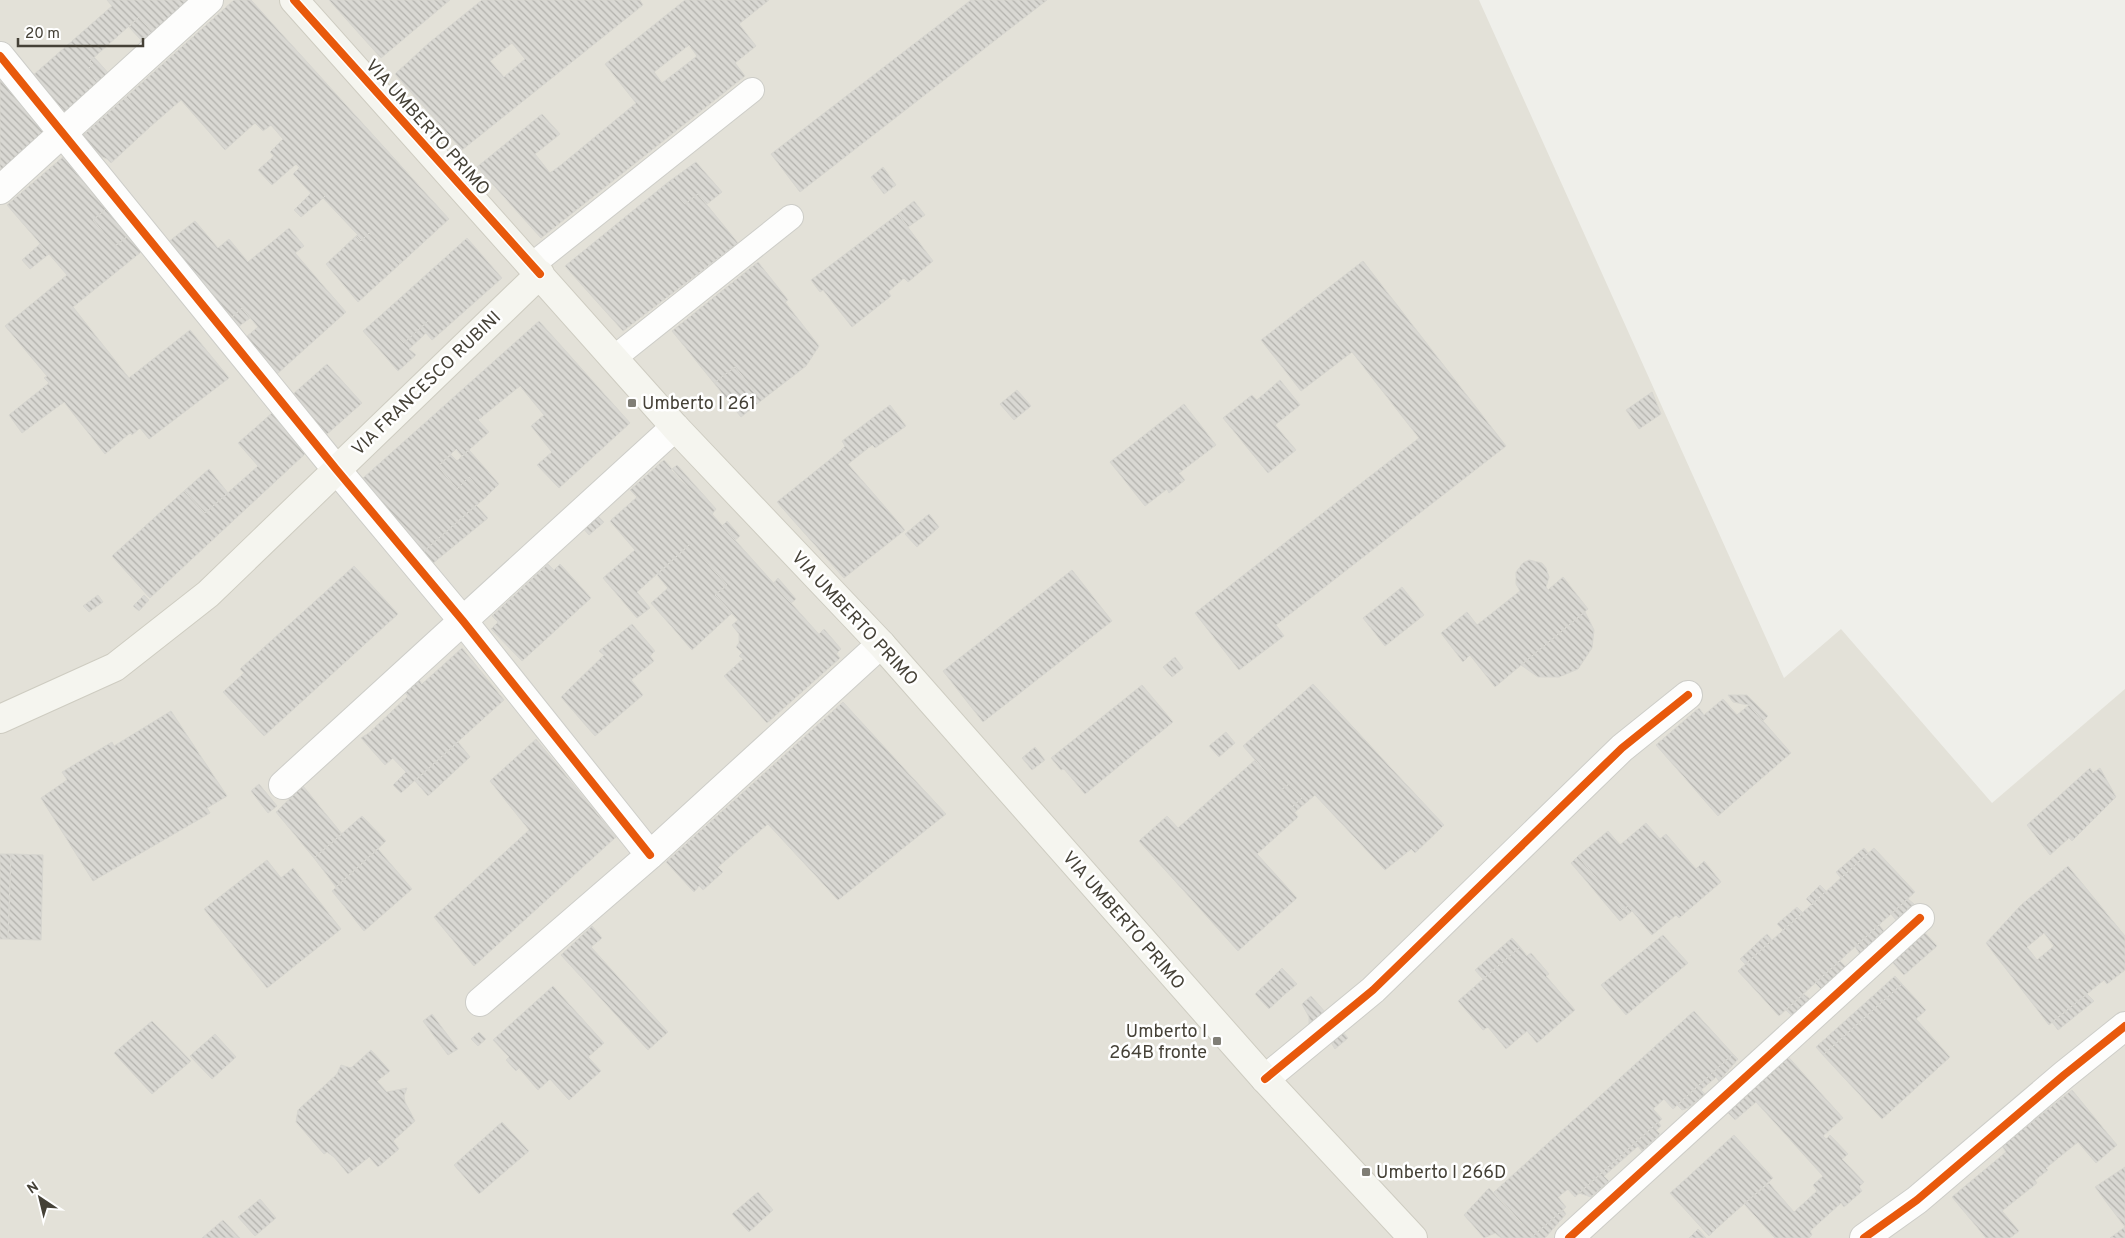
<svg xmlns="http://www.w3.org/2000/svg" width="2125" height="1238" font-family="Overpass,sans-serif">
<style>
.residential{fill:#e3e1d8}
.building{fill:url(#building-back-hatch);stroke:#d7d6d0;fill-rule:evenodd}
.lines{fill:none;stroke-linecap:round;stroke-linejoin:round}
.lane-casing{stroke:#cdcdc8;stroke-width:26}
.street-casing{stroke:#cdcdc8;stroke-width:30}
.secondary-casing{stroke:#ceccc1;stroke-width:30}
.lane{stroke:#fdfdfc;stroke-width:24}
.street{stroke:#fdfdfc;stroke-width:28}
.secondary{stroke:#f5f5ef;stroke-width:28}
.cycleway-casing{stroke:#fff;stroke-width:11}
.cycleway{stroke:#e8590c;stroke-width:8}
.poi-dot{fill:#807e76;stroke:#fff;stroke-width:2}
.labels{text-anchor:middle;stroke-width:5;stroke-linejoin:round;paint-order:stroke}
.street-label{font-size:18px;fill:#454137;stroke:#fff}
.poi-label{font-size:18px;fill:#454137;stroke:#fff;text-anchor:start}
</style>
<defs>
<pattern id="building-back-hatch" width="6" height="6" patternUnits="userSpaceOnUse" patternTransform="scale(1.25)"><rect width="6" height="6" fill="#d9d8d3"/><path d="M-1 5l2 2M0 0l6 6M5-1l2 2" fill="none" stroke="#b2b1ac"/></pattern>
</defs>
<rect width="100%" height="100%" fill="#efefea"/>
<path class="residential" d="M 0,0 L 1479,0 L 1784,678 L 1841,629 L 1992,803 L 2125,689 L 2125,1238 L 0,1238 Z"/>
<path class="building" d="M 107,0 L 194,0 L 155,35 L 139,17 L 90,61 L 93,64 L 88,69 L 99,84 L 63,115 L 31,77 L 112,6 Z
M 234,0 L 251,0 L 449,219 L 400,264 L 376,237 L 369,233 L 361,241 L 356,236 L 358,235 L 323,198 L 326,195 L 296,164 L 272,185 L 258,170 L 274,156 L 270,152 L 283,139 L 271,125 L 263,131 L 255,123 L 225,150 L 181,100 L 151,126 L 126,97 Z
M 329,0 L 450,0 L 381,58 Z
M 482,0 L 640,0 L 643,5 L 462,150 L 395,74 L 430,42 ZM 512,43 L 525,59 L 504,77 L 490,61 Z
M 685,0 L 769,0 L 739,24 L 756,46 L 735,63 L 745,76 L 541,238 L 477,167 L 542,114 L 560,134 L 535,154 L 550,173 L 561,165 L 636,103 L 605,64 ZM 689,45 L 697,56 L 662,83 L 654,72 Z
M 971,0 L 1047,0 L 800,192 L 771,154 Z
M 139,17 L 155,35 L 143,45 L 140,42 L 141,40 L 129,27 Z
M 94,57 L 110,75 L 99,84 L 88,69 L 93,64 L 90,61 Z
M 0,79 L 45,134 L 0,174 Z
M 126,97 L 151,126 L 111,163 L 107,159 L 93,153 L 81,137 Z
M 63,157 L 106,209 L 93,220 L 115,246 L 128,236 L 141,252 L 73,307 L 129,378 L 190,330 L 229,378 L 149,439 L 140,428 L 132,435 L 130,433 L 105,454 L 64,402 L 22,433 L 9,415 L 49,383 L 44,378 L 47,376 L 5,326 L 67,275 L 7,205 Z
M 696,162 L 722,192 L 707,204 L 698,194 L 685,204 L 667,183 Z
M 300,167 L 326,195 L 319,202 L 293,174 Z
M 883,167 L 896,185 L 884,194 L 871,177 Z
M 667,183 L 685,204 L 698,194 L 738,243 L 623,331 L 565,266 Z
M 311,193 L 319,202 L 301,217 L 294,210 Z
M 914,201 L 925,215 L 908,227 L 898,214 Z
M 106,209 L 128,236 L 115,246 L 93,220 Z
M 898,214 L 933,261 L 908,282 L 904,278 L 888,292 L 891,296 L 852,327 L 823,290 L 820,292 L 811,280 Z
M 195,221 L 218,248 L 229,239 L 248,262 L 289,228 L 304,246 L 295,253 L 346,312 L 277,374 L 246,337 L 258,327 L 242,308 L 231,318 L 167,243 Z
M 369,233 L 376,237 L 400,264 L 358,302 L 326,264 L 356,236 L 361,241 Z
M 467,238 L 502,278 L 440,333 L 428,321 L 404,343 L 380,316 Z
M 40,244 L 49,254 L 30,269 L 22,260 Z
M 1363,261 L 1506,446 L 1276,625 L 1284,636 L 1239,670 L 1195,613 L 1419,438 L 1352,352 L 1301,391 L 1261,340 Z
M 758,262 L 788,300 L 785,302 L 819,346 L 806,366 L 762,400 L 735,367 L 714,383 L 672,331 Z
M 242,308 L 250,318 L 238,327 L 231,318 Z
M 380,316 L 404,343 L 428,321 L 440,333 L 432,340 L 426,333 L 409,349 L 416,355 L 398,371 L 363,331 Z
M 539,321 L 630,423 L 559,488 L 537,465 L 552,452 L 531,426 L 544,415 L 520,386 L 478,420 L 489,432 L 462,456 L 456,449 L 438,466 L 457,489 L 469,477 L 486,497 L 422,553 L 362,479 Z
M 327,364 L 362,403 L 326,435 L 292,395 Z
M 735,367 L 762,400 L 741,417 L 714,383 Z
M 1280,380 L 1300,405 L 1275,425 L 1296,450 L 1268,473 L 1223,418 L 1252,395 L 1257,400 Z
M 1017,390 L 1031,406 L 1014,420 L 1000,404 Z
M 1652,392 L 1661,414 L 1639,429 L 1626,410 Z
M 1184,404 L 1216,445 L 1179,473 L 1185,480 L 1169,493 L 1167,489 L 1145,506 L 1110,462 Z
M 890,405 L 906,426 L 875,448 L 872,445 L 848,464 L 905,530 L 844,578 L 777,502 L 838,453 L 845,446 L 842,441 Z
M 272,413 L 305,454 L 150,598 L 112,556 L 184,491 L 205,513 L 258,466 L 238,443 Z
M 469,450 L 499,484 L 486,497 L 469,477 L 457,489 L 438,466 L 451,455 L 457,461 Z
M 664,460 L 840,658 L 767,723 L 724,676 L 743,659 L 739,656 L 742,653 L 736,647 L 739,643 L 739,634 L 732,625 L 738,620 L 715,595 L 727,585 L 690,544 L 637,592 L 650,608 L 637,618 L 603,578 L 635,550 L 610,521 L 637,497 L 630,490 Z
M 677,465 L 716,509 L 712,514 L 671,470 Z
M 209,469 L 228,493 L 205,513 L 184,491 Z
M 476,505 L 488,518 L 432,564 L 422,553 Z
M 929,514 L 939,527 L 917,547 L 905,534 Z
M 597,515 L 604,522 L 589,535 L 583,528 Z
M 727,521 L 740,536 L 735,540 L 722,526 Z
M 690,544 L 727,585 L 715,595 L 732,613 L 692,650 L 651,603 L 668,588 L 657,575 Z
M 1529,560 L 1542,563 L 1546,568 L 1549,577 L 1546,587 L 1548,590 L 1563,577 L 1588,609 L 1495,687 L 1470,655 L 1463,662 L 1441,633 L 1467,612 L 1477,625 L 1520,591 L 1516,584 L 1516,572 L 1523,563 Z
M 548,564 L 554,570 L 560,564 L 591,598 L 522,661 L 491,629 L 498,622 L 492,616 Z
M 354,566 L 398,614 L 264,736 L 223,692 L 244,673 L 240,669 Z
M 1072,570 L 1112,621 L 983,722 L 943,671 Z
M 778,578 L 796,599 L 791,603 L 773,584 Z
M 1402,587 L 1424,615 L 1385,646 L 1363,618 Z
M 98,595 L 103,602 L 89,612 L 83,606 Z
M 144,595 L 149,600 L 139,611 L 133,606 Z
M 1585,612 L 1594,630 L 1592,648 L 1578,669 L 1559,677 L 1538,677 L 1521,665 Z
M 632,624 L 655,651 L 650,656 L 654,661 L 631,680 L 643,695 L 595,736 L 561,697 L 604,655 L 599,651 Z
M 824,629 L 841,649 L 836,654 L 819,634 Z
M 462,648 L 504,700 L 401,793 L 393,785 L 406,772 L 369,733 L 408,696 L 405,693 L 419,680 L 422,684 Z
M 1175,657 L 1183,668 L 1172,677 L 1163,667 Z
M 1313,684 L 1444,825 L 1415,853 L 1411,849 L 1385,870 L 1315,795 L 1295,812 L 1291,808 L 1302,798 L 1289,784 L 1281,790 L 1243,746 Z
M 1142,685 L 1173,722 L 1085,794 L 1064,769 L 1061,770 L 1051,758 Z
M 1728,695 L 1747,695 L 1768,716 L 1763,721 L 1749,705 L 1733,702 Z
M 1723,699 L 1737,715 L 1749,705 L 1791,753 L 1718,816 L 1656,745 L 1699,708 L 1704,715 Z
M 843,702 L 946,814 L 838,900 L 768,824 L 718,867 L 723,872 L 703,890 L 699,886 L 694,892 L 666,862 Z
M 171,711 L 227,796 L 207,808 L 210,813 L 93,881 L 41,798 L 67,780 L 62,772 L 112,742 L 114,746 Z
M 1226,732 L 1235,743 L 1219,757 L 1209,746 Z
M 369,733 L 393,758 L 385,765 L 361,738 Z
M 536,739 L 616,837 L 474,966 L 434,917 L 529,830 L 490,781 Z
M 458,742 L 470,757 L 428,796 L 415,781 Z
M 1035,747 L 1045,760 L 1032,770 L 1022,758 Z
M 1255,760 L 1281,790 L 1289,784 L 1302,798 L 1291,808 L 1298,817 L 1257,854 L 1297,898 L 1238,951 L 1139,841 L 1167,816 L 1178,828 Z
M 2090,768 L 2093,773 L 2100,768 L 2116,797 L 2072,841 L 2069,838 L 2050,855 L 2027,825 Z
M 259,784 L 277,806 L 268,813 L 251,791 Z
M 303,786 L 342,834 L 314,858 L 276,812 Z
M 362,816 L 386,841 L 336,887 L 314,858 Z
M 1646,823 L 1660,839 L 1666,834 L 1696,869 L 1704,861 L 1721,882 L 1679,918 L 1676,915 L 1652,935 L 1628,906 L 1623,910 L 1578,856 L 1608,831 L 1620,845 Z
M 1864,848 L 1868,853 L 1841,878 L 1836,872 Z
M 1874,848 L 1915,892 L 1779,1016 L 1738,971 Z
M 378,849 L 412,889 L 364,931 L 332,891 Z
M 0,854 L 11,854 L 8,939 L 0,939 Z
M 11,854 L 43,855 L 41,940 L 8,939 Z
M 1578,856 L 1623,910 L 1628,906 L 1632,911 L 1620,921 L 1571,863 Z
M 267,860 L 281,878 L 293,868 L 341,929 L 267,988 L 204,909 Z
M 2068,866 L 2125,936 L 2125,970 L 2107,984 L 2104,980 L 2049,1025 L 1986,943 L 2021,905 ZM 2044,933 L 2054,946 L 2037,960 L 2027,947 Z
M 1820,885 L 1826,891 L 1812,905 L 1806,899 Z
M 1908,899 L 1914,904 L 1896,920 L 1891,914 Z
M 1797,907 L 1803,913 L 1783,930 L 1777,924 Z
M 1879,925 L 1884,931 L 1860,954 L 1855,947 Z
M 592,926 L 602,938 L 591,947 L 668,1032 L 648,1050 L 561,955 Z
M 1919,926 L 1937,946 L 1904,975 L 1892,962 Z
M 1767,934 L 1772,940 L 1745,964 L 1740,959 Z
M 1663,935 L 1688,963 L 1626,1015 L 1601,985 Z
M 1512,938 L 1520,947 L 1483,979 L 1475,970 Z
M 1520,947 L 1527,956 L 1531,953 L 1549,974 L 1546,976 L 1575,1010 L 1537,1043 L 1527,1031 L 1506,1049 L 1488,1027 L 1483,1030 L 1458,1001 Z
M 1840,961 L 1846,967 L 1821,989 L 1815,983 Z
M 1282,968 L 1297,984 L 1284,995 L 1270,980 Z
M 1895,976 L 1902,984 L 1823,1055 L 1816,1047 Z
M 1270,980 L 1284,995 L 1269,1009 L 1255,994 Z
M 1902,984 L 1926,1010 L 1916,1019 L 1950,1057 L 1882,1119 L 1823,1055 Z
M 553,986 L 604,1043 L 588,1057 L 601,1071 L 569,1100 L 550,1079 L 538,1090 L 519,1068 L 516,1071 L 506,1060 L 509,1057 L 493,1040 Z
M 1804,994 L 1810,999 L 1792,1016 L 1786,1010 Z
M 2087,994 L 2094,1001 L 2058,1030 L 2052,1022 Z
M 1311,996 L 1348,1038 L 1335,1049 L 1324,1030 L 1309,1027 L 1309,1017 L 1302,1004 Z
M 1694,1011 L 1733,1054 L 1673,1109 L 1664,1099 L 1653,1109 L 1662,1119 L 1575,1197 L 1568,1189 L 1558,1197 L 1566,1207 L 1533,1236 L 1494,1192 Z
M 432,1014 L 458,1049 L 448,1055 L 423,1021 Z
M 152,1021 L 191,1061 L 152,1094 L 114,1053 Z
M 479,1032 L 486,1039 L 478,1046 L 471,1039 Z
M 215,1034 L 236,1057 L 212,1079 L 190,1056 Z
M 371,1050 L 390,1071 L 377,1081 L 387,1092 L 407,1088 L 404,1096 L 405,1102 L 415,1121 L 393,1141 L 399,1149 L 378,1167 L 369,1157 L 348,1174 L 334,1157 L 327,1152 L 324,1154 L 296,1122 L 298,1110 L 337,1074 L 341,1065 L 351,1068 Z
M 1783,1051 L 1843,1118 L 1823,1136 L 1826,1139 L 1830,1135 L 1848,1154 L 1842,1159 L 1864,1182 L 1859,1187 L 1862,1191 L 1844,1207 L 1841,1203 L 1810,1231 L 1812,1235 L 1809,1238 L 1775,1238 L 1744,1204 L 1769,1183 L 1794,1212 L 1817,1191 L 1813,1185 L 1823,1176 L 1756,1102 L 1735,1120 L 1723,1108 Z
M 1733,1054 L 1738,1059 L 1719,1081 L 1716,1077 L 1701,1090 L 1705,1094 L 1688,1108 L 1682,1110 L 1677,1105 Z
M 2072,1090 L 2117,1145 L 2096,1163 L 2078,1142 L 2046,1168 L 2048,1170 L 2035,1180 L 2037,1183 L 2002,1211 L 2019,1231 L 2010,1238 L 1986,1238 L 1952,1197 L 2006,1152 L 2002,1146 Z
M 502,1122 L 529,1151 L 479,1194 L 454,1165 Z
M 1658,1122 L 1661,1126 L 1656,1130 L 1660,1134 L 1642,1151 L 1638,1146 L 1604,1176 L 1609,1181 L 1591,1197 L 1579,1193 Z
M 1734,1135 L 1773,1178 L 1717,1228 L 1678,1186 Z
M 2125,1167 L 2125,1238 L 2110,1238 L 2125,1227 L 2095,1187 Z
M 1678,1186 L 1717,1228 L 1709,1236 L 1670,1193 Z
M 1489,1188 L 1533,1236 L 1563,1210 L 1566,1214 L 1545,1238 L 1501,1238 L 1495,1233 L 1484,1238 L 1464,1215 Z
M 758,1192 L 773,1210 L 749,1232 L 732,1214 Z
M 260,1199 L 276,1218 L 255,1236 L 238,1217 Z
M 223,1220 L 240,1238 L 202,1238 Z
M 1698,1229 L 1706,1238 L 1689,1238 Z"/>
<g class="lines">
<defs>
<path id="lane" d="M 532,265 L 752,90
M 614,358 L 791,217"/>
<path id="street" d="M 0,56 L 336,469 L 463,621 L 650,855
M 0,190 L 209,0
M 283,785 L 675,427
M 480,1002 L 650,855 L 881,644
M 1265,1079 L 1373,990 L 1622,748 L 1688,695
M 1569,1238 L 1920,918
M 1864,1238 L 1917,1200 L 2064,1075 L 2125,1026"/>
<path id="secondary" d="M 294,0 L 675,427 L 881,644 L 1265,1079 L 1413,1238
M 0,719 L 115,667 L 208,594 L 540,274"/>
</defs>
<use href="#lane" class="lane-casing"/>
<use href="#street" class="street-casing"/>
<use href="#secondary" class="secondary-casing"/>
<use href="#lane" class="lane"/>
<use href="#street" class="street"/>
<use href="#secondary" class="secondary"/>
<defs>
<path id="cycleway" d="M 294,0 L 540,274
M 0,56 L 336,469 L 463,621 L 650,855
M 1265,1079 L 1373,990 L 1622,748 L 1688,695
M 1569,1238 L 1920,918
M 1864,1238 L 1917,1200 L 2064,1075 L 2125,1026"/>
</defs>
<use href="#cycleway" class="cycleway-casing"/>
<use href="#cycleway" class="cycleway"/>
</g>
<g class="poi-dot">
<rect x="627" y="398" width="10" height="10" rx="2.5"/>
<rect x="1212" y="1036" width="10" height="10" rx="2.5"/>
<rect x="1361" y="1167" width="10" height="10" rx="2.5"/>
</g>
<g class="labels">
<g class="street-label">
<text transform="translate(428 127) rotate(48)" y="6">VIA UMBERTO PRIMO</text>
<text transform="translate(426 383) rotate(-44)" y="6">VIA FRANCESCO RUBINI</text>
<text transform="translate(855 618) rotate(47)" y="6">VIA UMBERTO PRIMO</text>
<text transform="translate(1124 920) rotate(49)" y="6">VIA UMBERTO PRIMO</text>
</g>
<g class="poi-label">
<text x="642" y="409">Umberto I 261</text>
<text x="1207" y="1037" text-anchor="end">Umberto I<tspan x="1207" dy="21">264B fronte</tspan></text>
<text x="1376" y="1178">Umberto I 266D</text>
</g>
</g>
<g transform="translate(40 1198) rotate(325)" stroke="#ffffff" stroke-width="4" paint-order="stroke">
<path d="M0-4L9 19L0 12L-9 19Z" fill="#454137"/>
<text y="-8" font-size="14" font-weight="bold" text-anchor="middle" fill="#454137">N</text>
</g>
<path d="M18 38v8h125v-8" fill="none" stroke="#454137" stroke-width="2.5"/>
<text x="25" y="38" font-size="15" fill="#454137" stroke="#ffffff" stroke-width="4" paint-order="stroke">20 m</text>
</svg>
